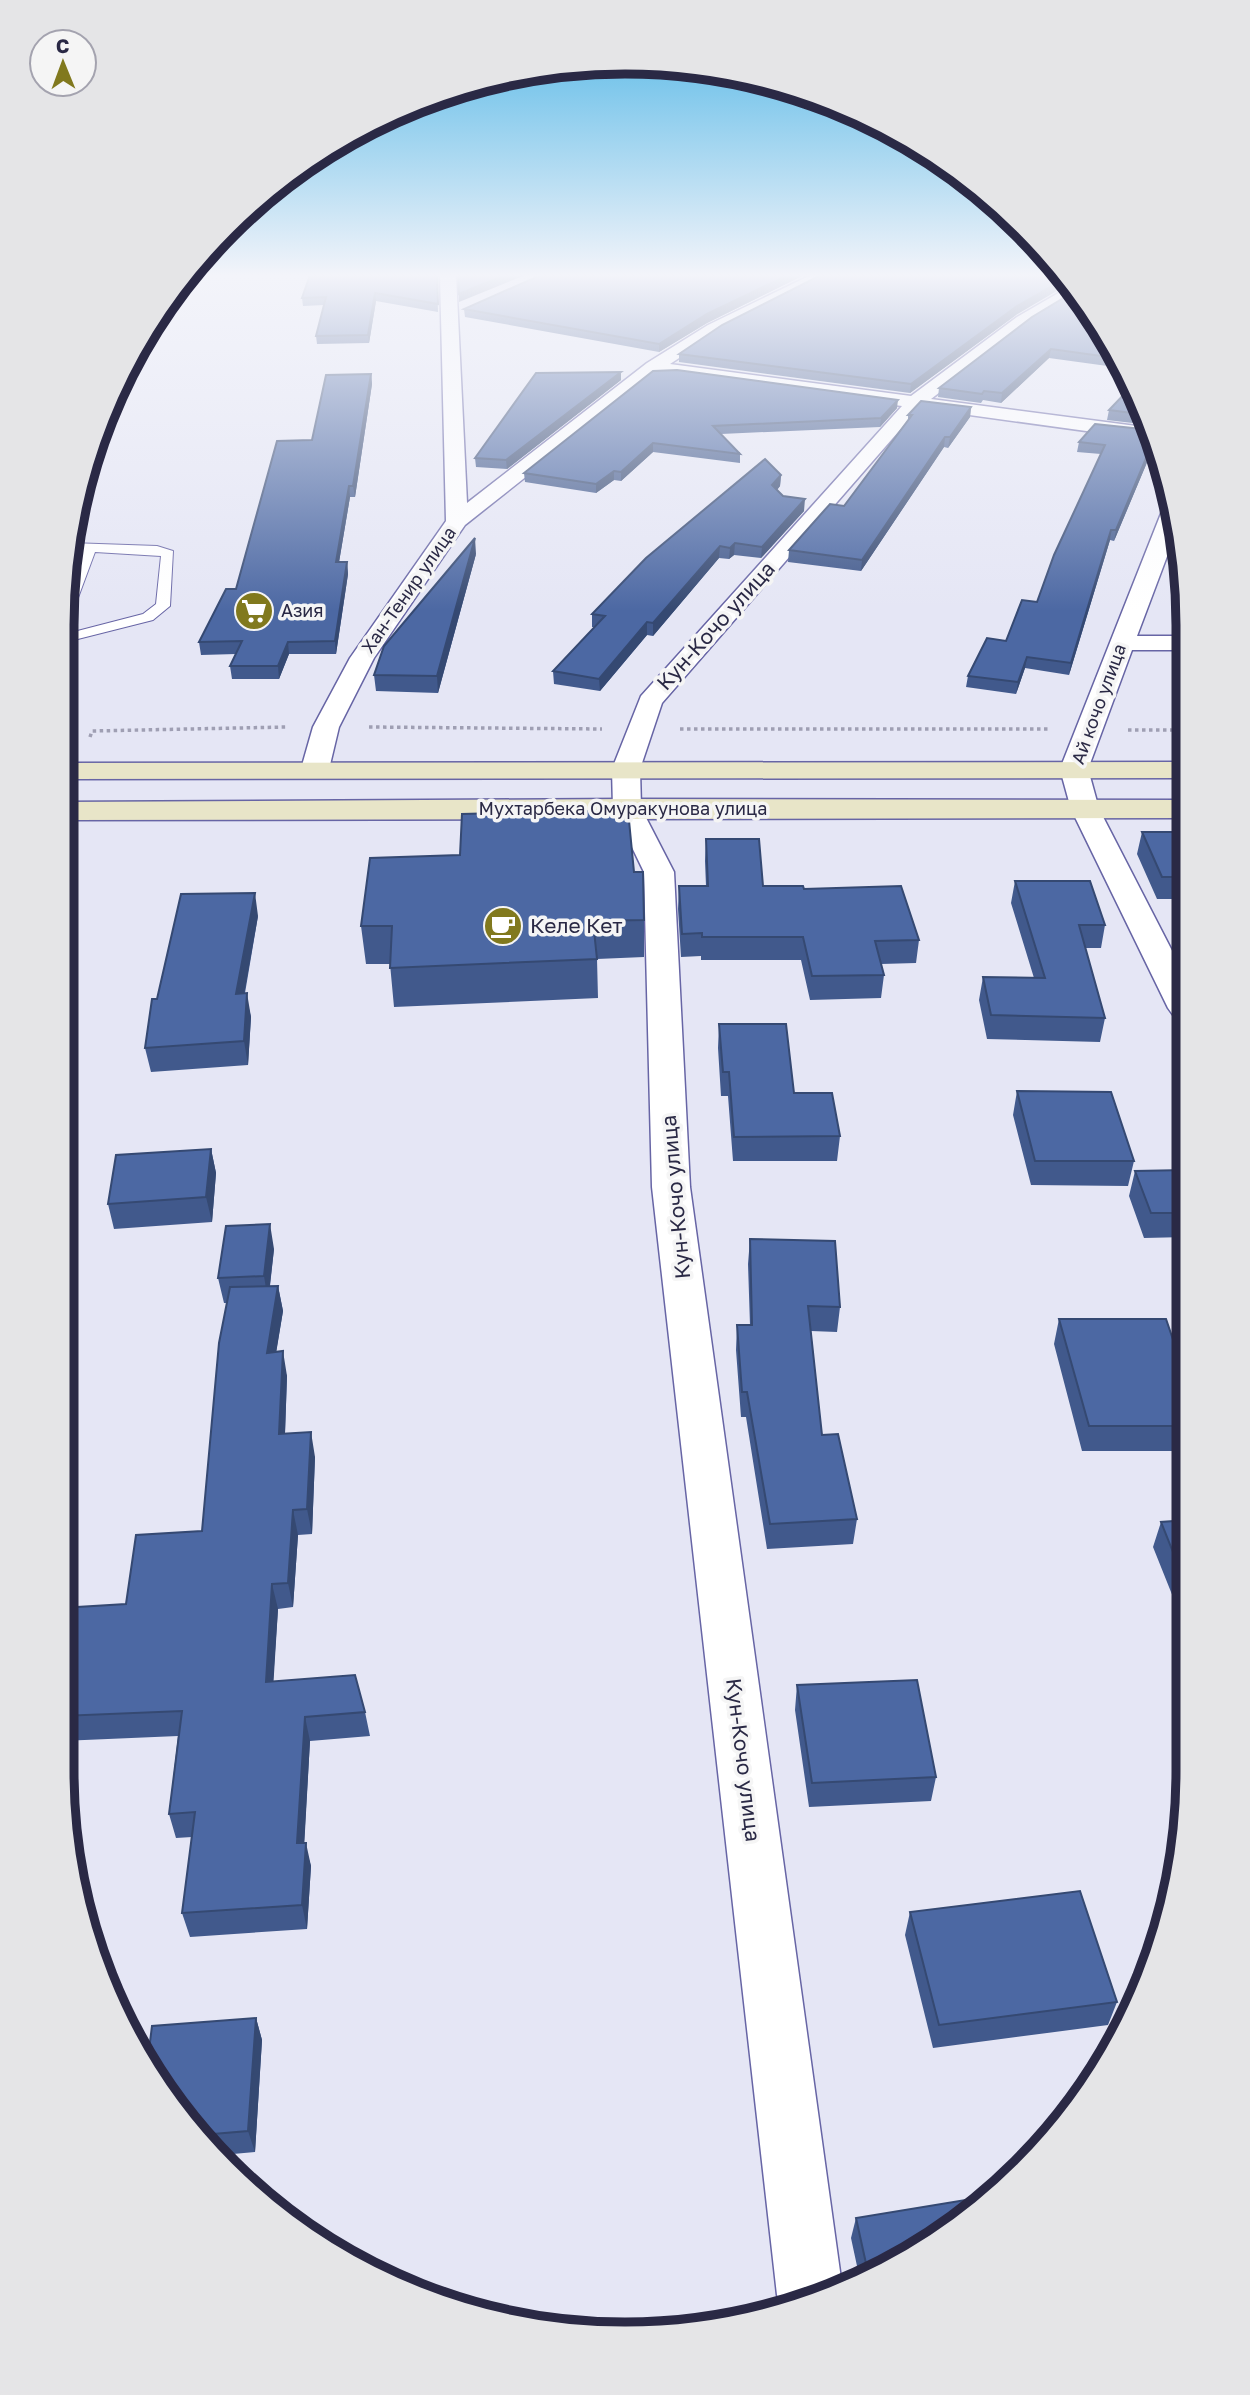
<svg xmlns="http://www.w3.org/2000/svg" width="1250" height="2395" font-family="'Golos Text',sans-serif">
<style>
.lines{fill:none;stroke-linecap:round;stroke-linejoin:round}
.lane-casing{stroke:#6765a5;stroke-width:2}
.street-casing{stroke:#6765a5;stroke-width:3}
.secondary-casing{stroke:#6765a5;stroke-width:3}
.path{stroke:#9f9fb3;stroke-width:3.5;stroke-dasharray:3.5 3.5;stroke-linecap:butt}
.lane{fill:#fff;fill-rule:evenodd}
.street{fill:#fff;fill-rule:evenodd}
.secondary{fill:#e8e5c8;fill-rule:evenodd}
.wall{fill:#41598c}
.shaded-wall{fill:#354972}
.building{fill:#4c68a3;stroke:#354972;stroke-width:2}
.labels{text-anchor:middle;stroke-width:7;stroke-linejoin:round;paint-order:stroke}
.far-street-label{font-size:18px;fill:#2a2945;stroke:#f5f5f5}
.far-poi-label{font-size:18px;fill:#2a2945;stroke:#f5f5f5;text-anchor:start}
.street-label{font-size:21px;fill:#2a2945;stroke:#f5f5f5}
.poi-label{font-size:21px;fill:#2a2945;stroke:#f5f5f5;text-anchor:start}
.rim{fill:none;stroke:#2a2945;stroke-width:9}
</style>
<rect width="100%" height="100%" fill="#e5e6f5"/>
<g class="lines">
<defs>
<path id="lane" d="M 70,543 L 157,546 L 173,551 L 170,606 L 153,620 L 62,643 L 62,635 L 143,614 L 156,604 L 161,556 L 95,552 L 69,622 L 62,626 L 62,603 L 82,551 L 69,551 Z"/>
<path id="street" d="M 440,275 L 456,275 L 467,503 L 647,363 L 708,325 L 811,275 L 831,275 L 720,331 L 670,364 L 911,396 L 1017,317 L 1074,284 L 1079,293 L 1029,323 L 931,399 L 1144,427 L 1151,429 L 1153,434 L 1144,439 L 919,408 L 662,703 L 640,769 L 641,808 L 674,872 L 690,1187 L 842,2286 L 781,2304 L 777,2295 L 652,1187 L 644,872 L 613,808 L 612,769 L 641,696 L 902,406 L 657,373 L 465,525 L 374,658 L 339,727 L 329,769 L 325,775 L 315,777 L 305,775 L 301,769 L 313,727 L 350,658 L 446,521 Z
M 1172,505 L 1178,527 L 1137,636 L 1184,636 L 1184,650 L 1132,650 L 1088,769 L 1099,809 L 1185,976 L 1185,1018 L 1173,1015 L 1168,1008 L 1071,809 L 1060,769 L 1162,511 Z"/>
<path id="secondary" d="M 1184,762 L 1185,778 L 62,779 L 62,763 Z
M 627,799 L 1185,800 L 1185,818 L 62,820 L 62,802 Z"/>
</defs>
<use href="#lane" class="lane-casing"/>
<use href="#street" class="street-casing"/>
<use href="#secondary" class="secondary-casing"/>
<path class="path" d="M 369,727 L 602,729
M 680,729 L 1050,729
M 1128,730 L 1184,730
M 90,737 L 92,731 L 287,727"/>
<use href="#lane" class="lane"/>
<use href="#street" class="street"/>
<use href="#secondary" class="secondary"/>
</g>
<path class="wall" d="M 437,275 L 438,312 L 376,301 L 369,343 L 317,344 L 316,336 L 324,305 L 303,306 L 302,298 Z
M 541,275 L 804,275 L 707,323 L 659,352 L 465,317 L 464,309 Z
M 1077,290 L 1122,368 L 1049,358 L 1001,403 L 983,400 L 981,403 L 938,397 L 939,388 Z
M 1016,315 L 910,393 L 679,362 L 679,354 Z
M 653,371 L 897,408 L 880,427 L 721,434 L 740,454 L 740,463 L 653,452 L 621,481 L 614,480 L 596,493 L 525,482 L 524,473 Z
M 621,372 L 621,380 L 507,469 L 476,467 L 475,458 Z
M 371,374 L 372,384 L 355,497 L 350,497 L 339,562 L 347,562 L 348,574 L 336,654 L 289,654 L 279,679 L 232,679 L 230,666 L 236,654 L 201,655 L 199,642 L 236,589 L 312,440 Z
M 971,407 L 970,417 L 948,448 L 944,447 L 861,571 L 788,562 L 789,550 L 844,506 L 908,420 L 908,415 Z
M 1109,410 L 1146,410 L 1150,425 L 1107,420 Z
M 1151,430 L 1148,460 L 1114,541 L 1110,540 L 1069,675 L 1025,668 L 1016,694 L 966,687 L 968,676 L 1006,641 L 1037,602 L 1101,454 L 1077,452 L 1079,442 Z
M 781,475 L 780,486 L 777,490 L 783,496 L 804,511 L 761,558 L 734,555 L 729,559 L 719,558 L 653,636 L 647,635 L 600,691 L 554,684 L 553,671 L 595,627 L 592,627 L 592,614 Z
M 476,554 L 438,693 L 376,691 L 374,675 Z
M 1142,832 L 1185,832 L 1185,899 L 1157,899 L 1137,854 Z
M 706,839 L 763,886 L 804,889 L 919,940 L 916,963 L 881,964 L 884,975 L 881,998 L 810,1000 L 801,960 L 701,960 L 701,956 L 681,957 L 678,909 L 679,886 L 706,886 L 705,861 Z
M 634,872 L 644,920 L 644,957 L 597,959 L 598,998 L 394,1007 L 390,964 L 366,964 L 361,926 Z
M 1015,881 L 1105,925 L 1101,948 L 1085,948 L 1105,1018 L 1100,1042 L 987,1039 L 979,1000 L 983,977 L 1034,978 L 1011,903 Z
M 258,916 L 245,993 L 251,1017 L 248,1065 L 151,1072 L 145,1048 L 157,999 Z
M 719,1024 L 794,1093 L 840,1136 L 837,1161 L 733,1161 L 728,1096 L 721,1096 L 718,1048 Z
M 1017,1091 L 1134,1161 L 1128,1186 L 1031,1185 L 1013,1115 Z
M 211,1149 L 216,1173 L 212,1222 L 114,1229 L 108,1204 Z
M 1186,1170 L 1186,1237 L 1144,1238 L 1129,1196 L 1135,1171 Z
M 750,1239 L 840,1307 L 837,1332 L 811,1331 L 822,1435 L 857,1519 L 853,1544 L 767,1549 L 746,1417 L 741,1417 L 736,1350 L 737,1325 L 750,1325 L 748,1264 Z
M 274,1249 L 270,1286 L 278,1286 L 283,1311 L 276,1352 L 287,1376 L 285,1434 L 315,1457 L 312,1534 L 298,1535 L 293,1607 L 278,1609 L 273,1681 L 365,1712 L 370,1736 L 310,1741 L 304,1843 L 311,1866 L 307,1929 L 190,1937 L 182,1913 L 192,1837 L 176,1838 L 169,1814 L 178,1736 L 61,1741 L 61,1608 L 126,1604 L 202,1531 L 227,1303 L 224,1303 L 218,1278 Z
M 1059,1319 L 1186,1378 L 1187,1451 L 1082,1451 L 1054,1344 Z
M 1187,1520 L 1187,1601 L 1175,1602 L 1153,1547 L 1161,1522 Z
M 797,1685 L 936,1777 L 931,1801 L 809,1807 L 795,1710 Z
M 910,1912 L 1117,2002 L 1108,2025 L 933,2048 L 905,1935 Z
M 256,2018 L 262,2040 L 255,2152 L 222,2155 L 178,2114 Z
M 856,2218 L 874,2276 L 860,2280 L 851,2238 Z"/>
<path class="shaded-wall" d="M 505,275 L 525,275 L 459,302 L 459,294 Z
M 788,275 L 804,275 L 707,323 L 659,352 L 659,344 L 707,314 Z
M 1068,277 L 1072,282 L 1016,315 L 910,393 L 911,384 L 1017,306 Z
M 375,293 L 376,301 L 369,343 L 368,335 Z
M 1051,349 L 1049,358 L 1001,403 L 1002,393 Z
M 621,372 L 621,380 L 507,469 L 506,460 Z
M 371,374 L 372,384 L 355,497 L 353,486 Z
M 898,400 L 897,408 L 880,427 L 881,418 Z
M 971,407 L 970,417 L 948,448 L 950,437 Z
M 945,437 L 944,447 L 861,571 L 862,560 Z
M 653,443 L 653,452 L 621,481 L 621,472 Z
M 1155,444 L 1157,449 L 1148,460 L 1114,541 L 1116,530 L 1149,451 Z
M 614,471 L 614,480 L 596,493 L 596,484 Z
M 781,475 L 780,486 L 772,496 L 772,485 Z
M 349,486 L 350,497 L 337,574 L 336,562 Z
M 805,499 L 804,511 L 761,558 L 762,547 Z
M 1111,530 L 1110,540 L 1069,675 L 1071,663 Z
M 475,538 L 476,554 L 438,693 L 437,676 Z
M 735,543 L 734,555 L 729,559 L 730,548 Z
M 720,546 L 719,558 L 653,636 L 653,623 Z
M 347,562 L 348,574 L 336,654 L 335,641 Z
M 647,622 L 647,635 L 600,691 L 599,679 Z
M 288,642 L 289,654 L 279,679 L 278,666 Z
M 1027,657 L 1025,668 L 1016,694 L 1018,682 Z
M 255,893 L 258,916 L 240,1017 L 236,994 Z
M 247,993 L 251,1017 L 248,1065 L 244,1041 Z
M 211,1149 L 216,1173 L 212,1222 L 206,1197 Z
M 270,1224 L 274,1249 L 268,1301 L 264,1276 Z
M 278,1286 L 283,1311 L 272,1378 L 267,1353 Z
M 283,1351 L 287,1376 L 284,1460 L 279,1434 Z
M 311,1432 L 315,1457 L 312,1534 L 307,1509 Z
M 293,1510 L 298,1535 L 293,1607 L 288,1583 Z
M 272,1584 L 278,1609 L 272,1706 L 266,1682 Z
M 305,1717 L 310,1741 L 303,1867 L 297,1843 Z
M 306,1843 L 311,1866 L 307,1929 L 302,1905 Z
M 256,2018 L 262,2040 L 255,2152 L 248,2131 Z"/>
<path class="building" d="M 310,275 L 437,275 L 438,304 L 375,293 L 368,335 L 316,336 L 326,297 L 302,298 Z
M 458,275 L 505,275 L 459,294 Z
M 541,275 L 788,275 L 707,314 L 659,344 L 464,309 Z
M 821,275 L 1066,275 L 1068,277 L 1017,306 L 911,384 L 679,354 L 722,325 Z
M 1077,290 L 1116,358 L 1051,349 L 1002,393 L 984,391 L 982,394 L 939,388 L 1032,317 Z
M 677,370 L 898,400 L 881,418 L 713,426 L 740,454 L 653,443 L 621,472 L 614,471 L 596,484 L 524,473 L 653,371 Z
M 621,372 L 506,460 L 475,458 L 536,373 Z
M 371,374 L 353,486 L 349,486 L 336,562 L 347,562 L 335,641 L 288,642 L 278,666 L 230,666 L 242,641 L 199,642 L 226,589 L 236,589 L 277,441 L 312,440 L 326,375 Z
M 1132,386 L 1146,410 L 1148,415 L 1109,410 Z
M 921,401 L 971,407 L 950,437 L 945,437 L 862,560 L 789,550 L 830,504 L 844,506 L 912,415 L 908,415 Z
M 1095,424 L 1151,430 L 1155,444 L 1149,451 L 1116,530 L 1111,530 L 1071,663 L 1027,657 L 1018,682 L 968,676 L 987,638 L 1006,641 L 1022,600 L 1037,602 L 1054,555 L 1105,445 L 1079,442 Z
M 765,459 L 781,475 L 772,485 L 783,496 L 805,499 L 762,547 L 735,543 L 730,548 L 720,546 L 653,623 L 647,622 L 599,679 L 553,671 L 605,616 L 592,614 L 646,558 Z
M 475,538 L 437,676 L 374,675 L 384,646 Z
M 628,810 L 634,872 L 643,872 L 644,920 L 593,921 L 597,959 L 390,968 L 392,926 L 361,926 L 370,858 L 460,855 L 462,814 Z
M 1142,832 L 1185,832 L 1185,877 L 1162,877 Z
M 706,839 L 759,839 L 763,886 L 803,886 L 804,889 L 901,886 L 919,940 L 875,941 L 884,975 L 812,976 L 803,937 L 702,937 L 702,933 L 682,934 L 679,886 L 708,886 Z
M 1015,881 L 1090,881 L 1105,925 L 1079,925 L 1105,1018 L 991,1015 L 983,977 L 1045,978 Z
M 255,893 L 236,994 L 247,993 L 244,1041 L 145,1048 L 152,999 L 157,999 L 181,894 Z
M 719,1024 L 786,1024 L 794,1093 L 832,1093 L 840,1136 L 734,1137 L 729,1072 L 723,1072 Z
M 1017,1091 L 1111,1092 L 1134,1161 L 1035,1161 Z
M 211,1149 L 206,1197 L 108,1204 L 116,1155 Z
M 1186,1170 L 1186,1213 L 1151,1213 L 1135,1171 Z
M 270,1224 L 264,1276 L 218,1278 L 226,1226 Z
M 750,1239 L 835,1241 L 840,1307 L 808,1306 L 822,1435 L 838,1434 L 857,1519 L 770,1524 L 747,1392 L 742,1392 L 737,1325 L 752,1325 Z
M 278,1286 L 267,1353 L 283,1351 L 279,1434 L 311,1432 L 307,1509 L 293,1510 L 288,1583 L 272,1584 L 266,1682 L 355,1675 L 365,1712 L 305,1717 L 297,1843 L 306,1843 L 302,1905 L 182,1913 L 195,1812 L 169,1814 L 182,1711 L 61,1716 L 61,1608 L 126,1604 L 136,1535 L 202,1531 L 219,1343 L 230,1287 Z
M 1059,1319 L 1166,1319 L 1186,1378 L 1186,1426 L 1089,1426 Z
M 1187,1520 L 1187,1576 L 1183,1577 L 1161,1522 Z
M 917,1680 L 936,1777 L 812,1783 L 797,1685 Z
M 1080,1891 L 1117,2002 L 939,2025 L 910,1912 Z
M 256,2018 L 248,2131 L 201,2135 L 178,2114 L 148,2058 L 152,2026 Z
M 984,2197 L 874,2276 L 869,2277 L 856,2218 Z"/>
<linearGradient id="sky" x2="0" y2="1"><stop stop-color="#4bb4e5"/><stop offset="0.45" stop-color="#f3f4fa"/><stop offset="1" stop-color="#f3f4fa" stop-opacity="0"/></linearGradient>
<rect width="1250" height="611" fill="url(#sky)"/>
<defs>
<symbol id="supermarket-disc" viewBox="-11 -11 22 22"><circle r="9.5" fill="#81791e" stroke="#f5f5f5"/><path d="M-6-5.5h2.5l.6 2H6L4.5 2H-2.5L-4.4-4H-6ZM-1.5 3.2a1.3 1.3 0 1 0 .1 0ZM3 3.2a1.3 1.3 0 1 0 .1 0Z" fill="#fff"/></symbol>
<symbol id="cafe-disc" viewBox="-11 -11 22 22"><circle r="9.5" fill="#81791e" stroke="#f5f5f5"/><path d="M-5.5-4.5H6V0H3Q3 3.5 0 3.5H-2.5Q-5.5 3.5-5.5 0ZM3-3.2v2h1.7v-2ZM-6 4.5H4V6H-6Z" fill="#fff"/></symbol>
</defs>
<g fill-rule="evenodd">
<use href="#supermarket-disc" x="232" y="589" width="44" height="44"/>
<use href="#cafe-disc" x="481" y="904" width="44" height="44"/>
</g>
<g class="labels">
<g class="far-street-label">
<text transform="translate(409 590) rotate(-55)" y="6">Хан-Тенир улица</text>
<text transform="translate(1099 704) rotate(-70)" y="6">Ай кочо улица</text>
<text x="623" y="815">Мухтарбека Омуракунова улица</text>
</g>
<g class="far-poi-label">
<text x="281" y="617">Азия</text>
</g>
<g class="street-label">
<text transform="translate(716 626) rotate(-48)" y="7">Кун-Кочо улица</text>
<text transform="translate(676 1197) rotate(-95)" y="7">Кун-Кочо улица</text>
<text transform="translate(743 1760) rotate(83)" y="7">Кун-Кочо улица</text>
</g>
<g class="poi-label">
<text x="530" y="933">Келе Кет</text>
</g>
</g>
<path d="M0 0H1250V2395H0ZM625 74H625A551 551 0 0 1 1176 625V1771A551 551 0 0 1 625 2322H625A551 551 0 0 1 74 1771V625A551 551 0 0 1 625 74Z" fill="#e5e5e7" fill-rule="evenodd"/>
<path class="rim" d="M625 74H625A551 551 0 0 1 1176 625V1771A551 551 0 0 1 625 2322H625A551 551 0 0 1 74 1771V625A551 551 0 0 1 625 74Z"/>
<g transform="translate(63 63) rotate(359)"><circle r="33" fill="#f5f5f5" stroke="#a4a3af" stroke-width="2"/>
<path d="M0-5L12 26L0 18L-12 26Z" fill="#81791e"/>
<text y="-10" font-size="19" font-weight="bold" text-anchor="middle" fill="#2a2945">С</text>
</g>
</svg>
